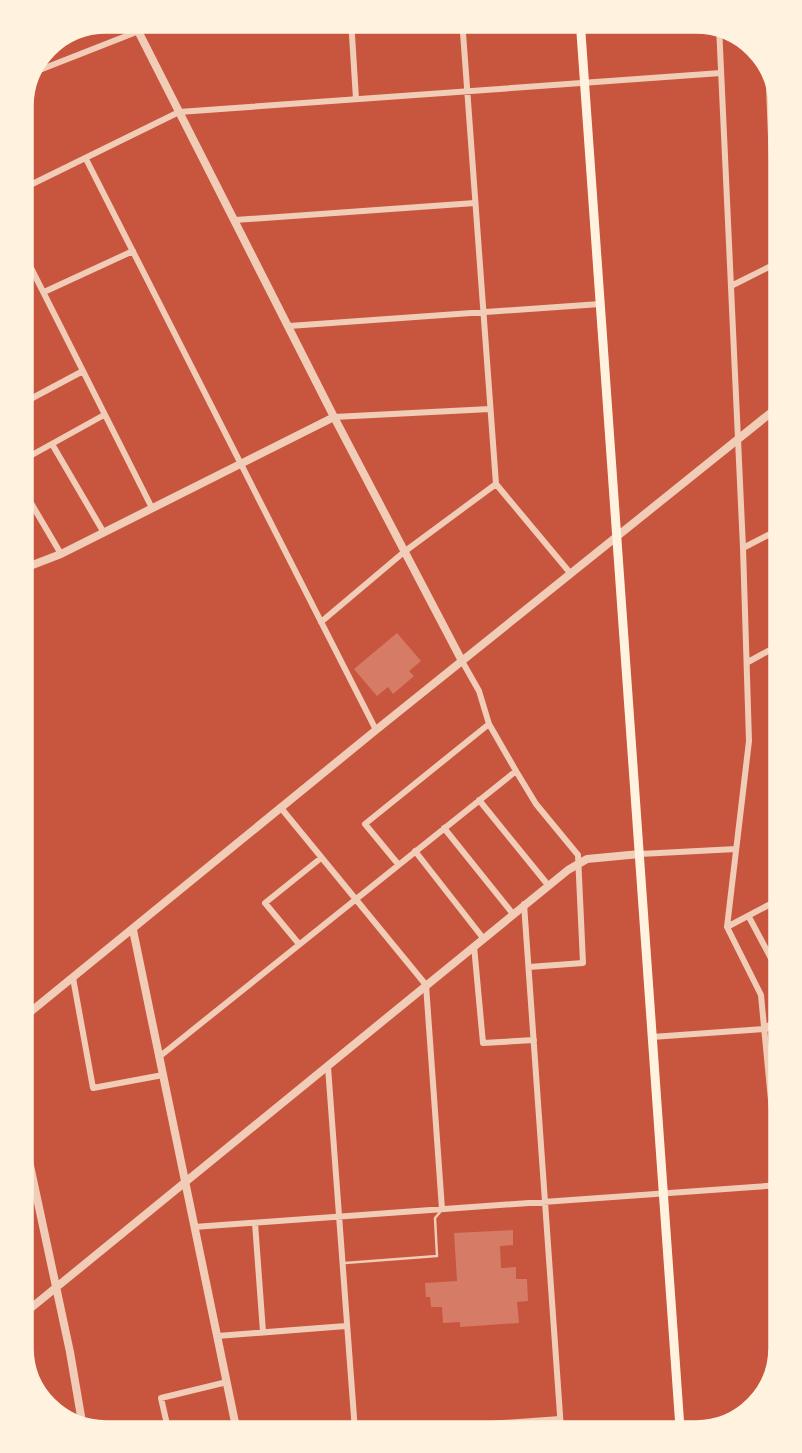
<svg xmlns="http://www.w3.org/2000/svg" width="802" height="1453" font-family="'Space Grotesk',sans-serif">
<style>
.building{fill:#d67c66}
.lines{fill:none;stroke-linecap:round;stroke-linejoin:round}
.service{stroke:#f1ccb7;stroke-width:2.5}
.minor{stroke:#f1ccb7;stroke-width:6}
.tertiary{stroke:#f1ccb7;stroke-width:8}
.secondary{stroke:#fff3e0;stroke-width:9}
.rim{fill:none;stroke:#fff3e0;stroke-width:3.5}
</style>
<rect width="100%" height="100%" fill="#c8553d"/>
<path class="building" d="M 397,633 L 421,661 L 409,671 L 414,676 L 393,694 L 388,687 L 377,696 L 354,669 Z
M 513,1230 L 513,1245 L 500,1246 L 501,1268 L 516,1267 L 516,1279 L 527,1279 L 528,1301 L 517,1302 L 519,1323 L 460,1327 L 460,1322 L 443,1323 L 442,1307 L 431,1307 L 430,1297 L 426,1297 L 425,1283 L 457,1281 L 454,1233 Z"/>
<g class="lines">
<path class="service" d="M 345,1263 L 437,1256 L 435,1218 L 441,1211"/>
<path class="minor" d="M 351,19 L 356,99
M 462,19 L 496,484 L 571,574
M 719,26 L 743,548 L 749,741 L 727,927 L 761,995 L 782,1216
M 768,62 L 776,263
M 30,77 L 37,71 L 139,31 L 179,19
M 86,159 L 376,730
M 20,190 L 179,112 L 721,73
M 235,220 L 475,203
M 20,246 L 152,508
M 731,286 L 777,263
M 44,292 L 133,251
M 289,326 L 600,304
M 23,403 L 83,371
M 334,417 L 490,409
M 52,444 L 104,533
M 21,461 L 104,415
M 21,486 L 61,554
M 743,548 L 778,530
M 321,622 L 404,552 L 496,484
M 462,661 L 479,691 L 489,724 L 516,771 L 536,804 L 578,855 L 583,963 L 529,967
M 748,662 L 779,645
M 479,800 L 548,885
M 281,808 L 426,985 L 442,1209
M 444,828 L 513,914
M 415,851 L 483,938
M 640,854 L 736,849
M 398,864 L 365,824 L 489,724
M 524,904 L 561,1429
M 749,917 L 781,977
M 727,927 L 780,899
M 299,944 L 265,903 L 321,858
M 474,946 L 483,1043 L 534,1040
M 73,978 L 93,1088 L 163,1075
M 652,1037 L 764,1029
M 159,1057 L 516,771
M 328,1067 L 355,1431
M 255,1223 L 263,1332
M 194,1227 L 780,1185
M 217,1336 L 346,1326
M 391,1431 L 560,1419
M 169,1433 L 161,1398 L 227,1382"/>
<path class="tertiary" d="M 132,19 L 334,417 L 462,661
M 22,569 L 61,554 L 334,417
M 133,930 L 237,1432
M 24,1017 L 376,730 L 778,407
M 764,1029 L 781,1020
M 25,1142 L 70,1352 L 83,1428
M 26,1312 L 568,870 L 587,859 L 640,854"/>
<path class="secondary" d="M 580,19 L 680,1428"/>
</g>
<path d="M0 0H802V1453H0ZM106 32H696A74 74 0 0 1 770 106V1348A74 74 0 0 1 696 1422H106A74 74 0 0 1 32 1348V106A74 74 0 0 1 106 32Z" fill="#fff3e0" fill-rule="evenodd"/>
<path class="rim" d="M106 32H696A74 74 0 0 1 770 106V1348A74 74 0 0 1 696 1422H106A74 74 0 0 1 32 1348V106A74 74 0 0 1 106 32Z"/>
</svg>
